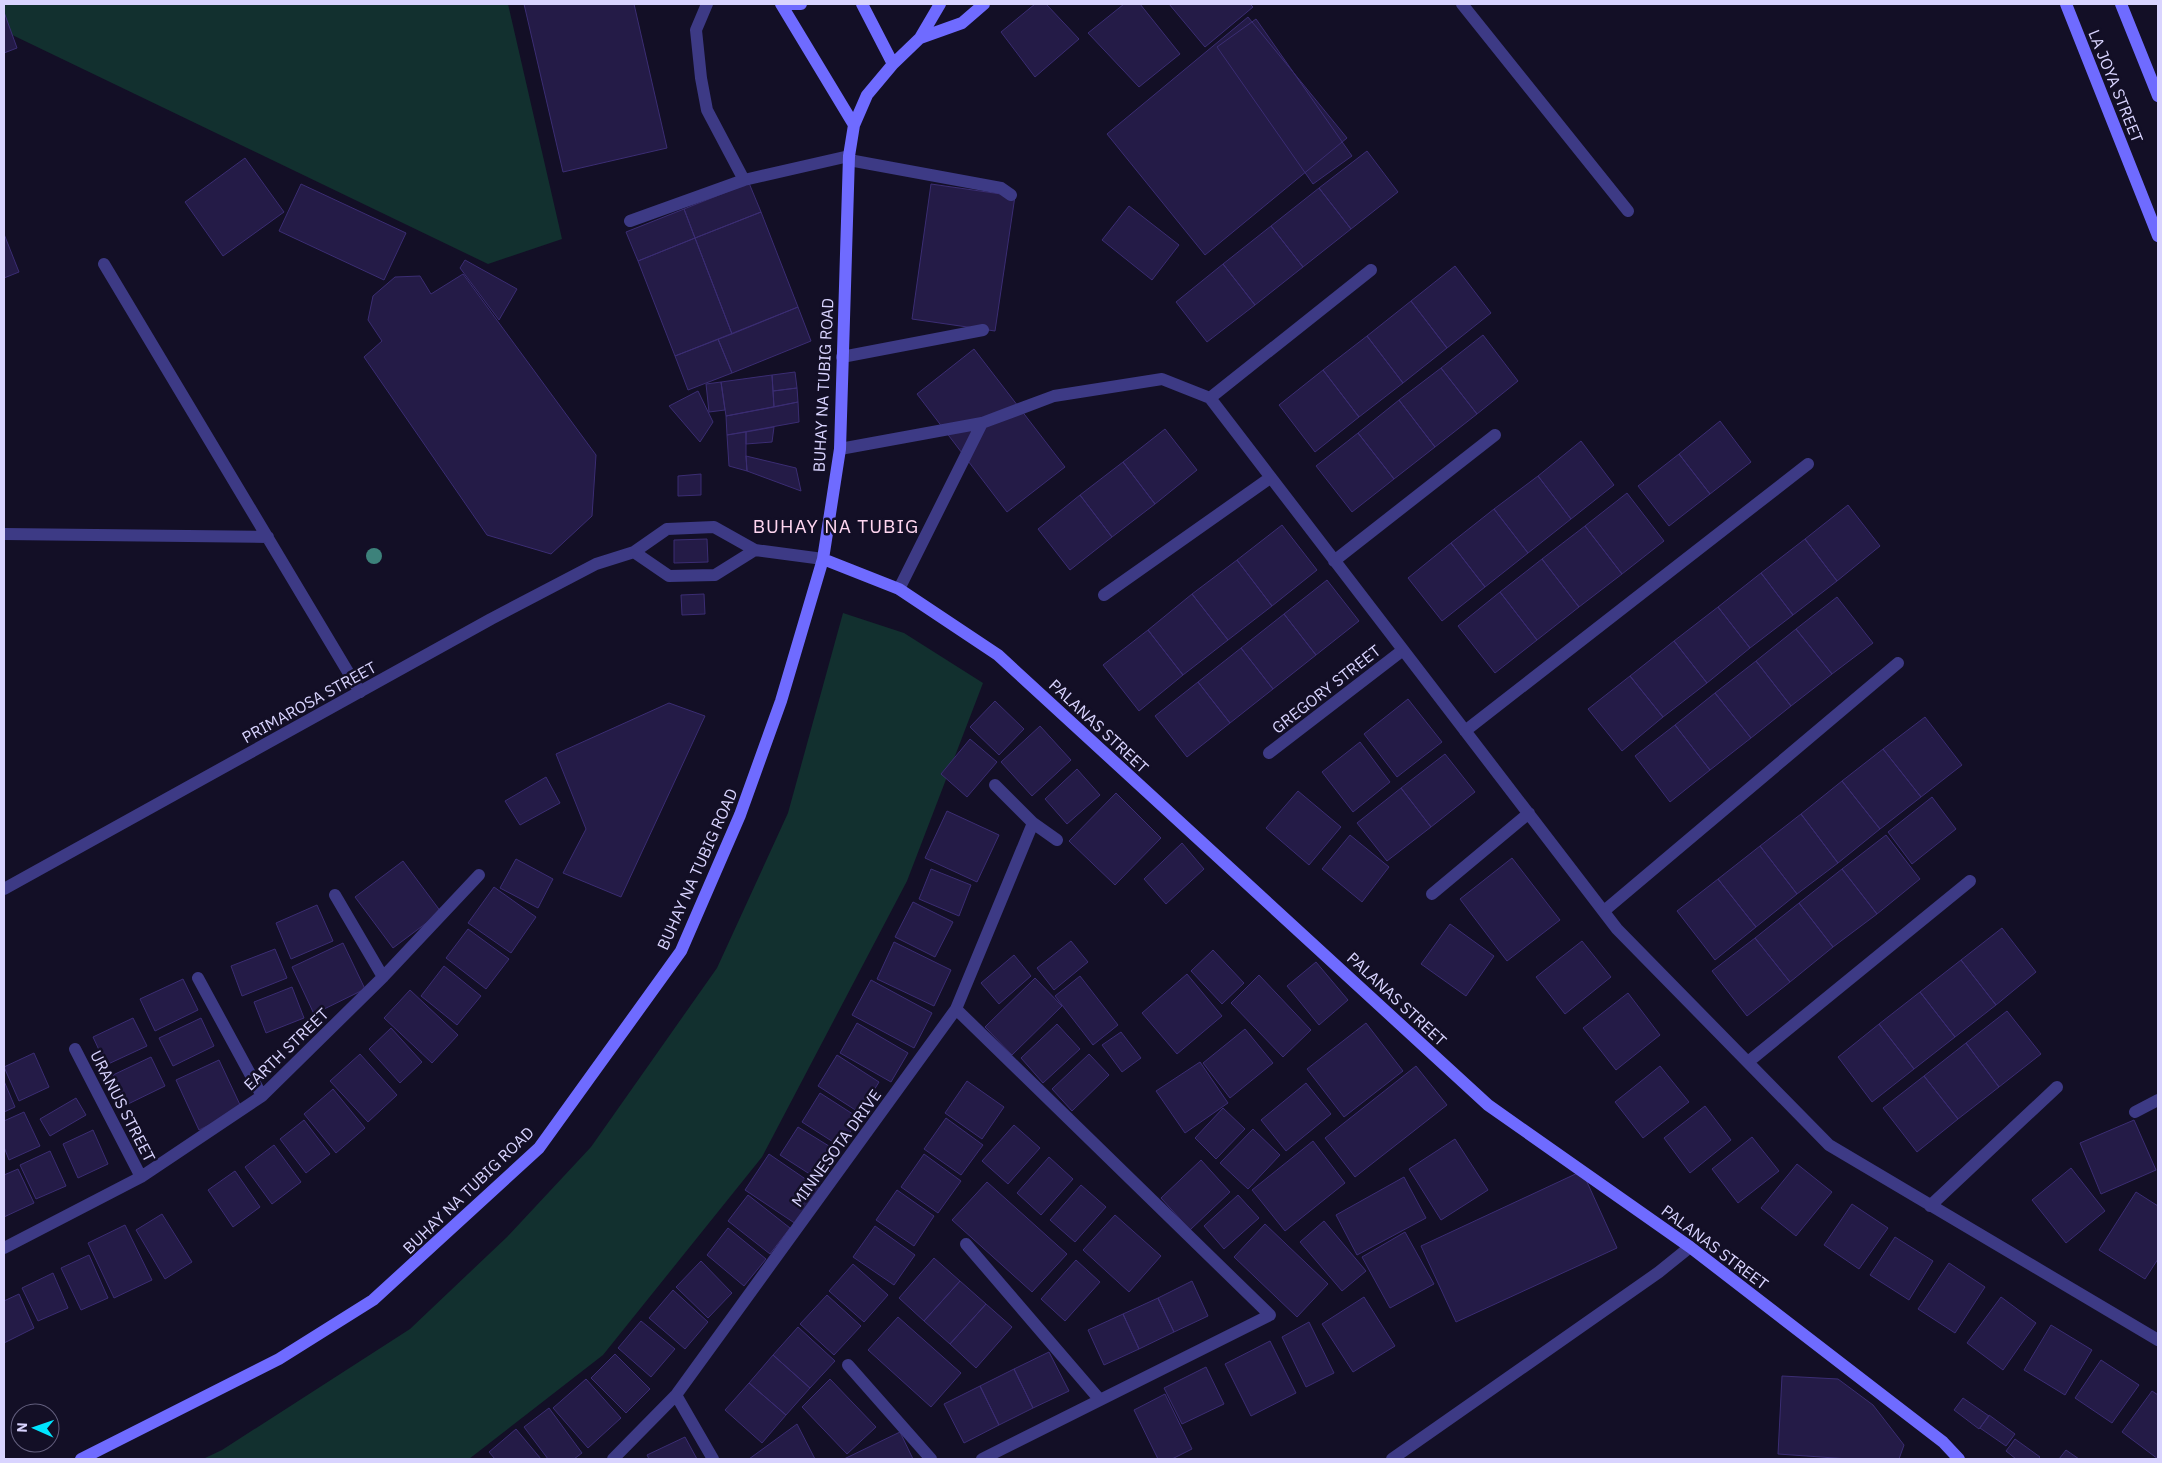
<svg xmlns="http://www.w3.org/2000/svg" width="2162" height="1463" font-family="'IBM Plex Sans',sans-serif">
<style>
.green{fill:#12302f}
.building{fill:#241b47;stroke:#3b2d73}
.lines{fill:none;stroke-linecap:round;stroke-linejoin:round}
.lane{stroke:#3d3a85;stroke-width:12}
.street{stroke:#3d3a85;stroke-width:12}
.secondary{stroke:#6f6bff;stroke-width:12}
.tree{fill:#3d827b}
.labels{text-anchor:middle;stroke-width:5;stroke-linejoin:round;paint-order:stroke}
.street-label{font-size:16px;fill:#d9d4ff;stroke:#130f26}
.quarter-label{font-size:19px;letter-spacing:1px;fill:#ffd6f0;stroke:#130f26}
</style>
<rect width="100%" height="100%" fill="#130f26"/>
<path class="green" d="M 4,4 L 508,4 L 562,239 L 488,264 L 4,31 Z
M 843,613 L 904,633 L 983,683 L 907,881 L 762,1157 L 603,1355 L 469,1459 L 203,1459 L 222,1450 L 410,1329 L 507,1237 L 591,1147 L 717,968 L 788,813 Z"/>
<path class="building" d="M 524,4 L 634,4 L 667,148 L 563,172 Z
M 1035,4 L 1046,4 L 1079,39 L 1035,77 L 1001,32 Z
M 1124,4 L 1140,4 L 1180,54 L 1139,87 L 1088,33 Z
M 1169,4 L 1250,4 L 1253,7 L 1205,47 Z
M 4,12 L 17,48 L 4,53 Z
M 1248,17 L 1347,138 L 1205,255 L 1107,134 Z
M 1256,19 L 1352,156 L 1313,184 L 1217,47 Z
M 1367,151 L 1398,192 L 1351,229 L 1319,188 Z
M 245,158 L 284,212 L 223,256 L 185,202 Z
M 749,183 L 761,212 L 695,238 L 684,209 Z
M 301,184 L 406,233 L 384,280 L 279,231 Z
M 931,184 L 1015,196 L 995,331 L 912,319 Z
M 1319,188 L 1351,229 L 1303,267 L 1271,226 Z
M 1129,206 L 1179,245 L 1152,280 L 1102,240 Z
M 684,209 L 695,238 L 638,261 L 626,232 Z
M 761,212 L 798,307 L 732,334 L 695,238 Z
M 1271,226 L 1303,267 L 1255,305 L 1223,264 Z
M 4,234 L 19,272 L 4,278 Z
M 695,238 L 732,334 L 675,356 L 638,261 Z
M 465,260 L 517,289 L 499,320 L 460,268 Z
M 1223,264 L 1255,305 L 1207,342 L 1176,302 Z
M 1455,266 L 1491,313 L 1447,348 L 1411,301 Z
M 463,274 L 596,455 L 592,516 L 551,554 L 487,535 L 364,357 L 382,341 L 368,320 L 373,296 L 395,277 L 420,276 L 431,294 Z
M 1411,301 L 1447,348 L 1403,383 L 1367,336 Z
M 798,307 L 811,341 L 732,373 L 718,339 Z
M 1483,335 L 1518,381 L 1477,414 L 1441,368 Z
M 1367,336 L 1403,383 L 1359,417 L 1323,370 Z
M 718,339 L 732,373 L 688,390 L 675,356 Z
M 974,349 L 1065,467 L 1007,512 L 917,394 Z
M 1441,368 L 1477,414 L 1435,447 L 1399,400 Z
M 1323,370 L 1359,417 L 1315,452 L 1279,405 Z
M 795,372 L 797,388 L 773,391 L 772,375 Z
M 772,375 L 774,407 L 726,416 L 721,382 Z
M 721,382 L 725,410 L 709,412 L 706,384 Z
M 797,388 L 798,402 L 774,407 L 773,391 Z
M 698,391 L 713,422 L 700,442 L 669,406 Z
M 1399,400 L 1435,447 L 1394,479 L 1358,433 Z
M 798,402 L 799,422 L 727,435 L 726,416 Z
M 1720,421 L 1751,462 L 1710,494 L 1679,454 Z
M 774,427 L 772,442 L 746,444 L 746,432 Z
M 1165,429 L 1197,470 L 1155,504 L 1123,462 Z
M 746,432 L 746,456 L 747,471 L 729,466 L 727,435 Z
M 1358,433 L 1394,479 L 1352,512 L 1316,466 Z
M 1581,441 L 1614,485 L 1571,519 L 1538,476 Z
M 1679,454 L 1710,494 L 1669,526 L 1638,486 Z
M 746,456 L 796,468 L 801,491 L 747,471 Z
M 1123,462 L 1155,504 L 1112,537 L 1080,495 Z
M 701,474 L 701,495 L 678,496 L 678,476 Z
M 1538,476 L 1571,519 L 1528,553 L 1494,509 Z
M 1627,493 L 1664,541 L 1622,574 L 1585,526 Z
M 1080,495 L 1112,537 L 1070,570 L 1038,529 Z
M 1848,505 L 1880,546 L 1837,581 L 1805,539 Z
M 1494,509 L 1528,553 L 1485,587 L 1451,543 Z
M 1282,525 L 1317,570 L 1272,606 L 1237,560 Z
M 1585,526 L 1622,574 L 1579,607 L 1542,559 Z
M 707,539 L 708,562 L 674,563 L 674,540 Z
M 1805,539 L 1837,581 L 1793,615 L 1761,573 Z
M 1451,543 L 1485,587 L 1442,621 L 1408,578 Z
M 1542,559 L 1579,607 L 1537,640 L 1500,592 Z
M 1237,560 L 1272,606 L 1228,640 L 1192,594 Z
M 1761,573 L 1793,615 L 1750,648 L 1718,607 Z
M 1327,580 L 1359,621 L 1316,655 L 1284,614 Z
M 1500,592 L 1537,640 L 1495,673 L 1458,626 Z
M 704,594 L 705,614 L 682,615 L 681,595 Z
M 1192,594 L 1228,640 L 1183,675 L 1148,630 Z
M 1837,597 L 1873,643 L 1832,674 L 1796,629 Z
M 1718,607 L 1750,648 L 1707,683 L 1674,641 Z
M 1284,614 L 1316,655 L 1273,689 L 1241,648 Z
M 1796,629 L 1832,674 L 1791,706 L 1756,661 Z
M 1148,630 L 1183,675 L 1139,711 L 1103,665 Z
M 1674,641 L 1707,683 L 1663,717 L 1630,676 Z
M 1241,648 L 1273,689 L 1230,723 L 1198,682 Z
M 1756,661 L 1791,706 L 1751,738 L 1715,693 Z
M 1630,676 L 1663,717 L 1622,751 L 1588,709 Z
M 1198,682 L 1230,723 L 1187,757 L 1155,716 Z
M 1715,693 L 1751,738 L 1710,770 L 1675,725 Z
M 1408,699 L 1442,742 L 1397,777 L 1364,734 Z
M 995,701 L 1024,729 L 999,755 L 970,727 Z
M 669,703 L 705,716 L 621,897 L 563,873 L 586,829 L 556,754 Z
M 1925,717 L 1962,765 L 1921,797 L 1883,749 Z
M 1675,725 L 1710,770 L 1670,802 L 1635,756 Z
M 1040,726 L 1071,760 L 1032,796 L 1001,762 Z
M 970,739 L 997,762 L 967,797 L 941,774 Z
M 1360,742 L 1390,782 L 1353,812 L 1322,772 Z
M 1883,749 L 1921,797 L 1880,829 L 1842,781 Z
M 1445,754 L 1475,792 L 1431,827 L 1401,788 Z
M 1077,769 L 1100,795 L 1067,824 L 1045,799 Z
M 546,777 L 560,803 L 520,825 L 505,801 Z
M 1842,781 L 1880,829 L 1838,863 L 1801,814 Z
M 1401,788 L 1431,827 L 1387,861 L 1357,823 Z
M 1298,791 L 1341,827 L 1309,865 L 1266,828 Z
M 1116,793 L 1161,838 L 1115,885 L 1069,841 Z
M 1932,797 L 1956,829 L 1912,864 L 1888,832 Z
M 947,811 L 999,835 L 977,882 L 925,858 Z
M 1801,814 L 1838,863 L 1797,894 L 1760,846 Z
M 1350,835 L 1389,867 L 1362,902 L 1322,869 Z
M 1886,835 L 1920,879 L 1877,914 L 1842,869 Z
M 1182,843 L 1204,869 L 1166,904 L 1144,879 Z
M 1760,846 L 1797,894 L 1756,927 L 1718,879 Z
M 1512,858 L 1560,920 L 1507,961 L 1460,899 Z
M 516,859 L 553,879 L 538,908 L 500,888 Z
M 403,861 L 441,912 L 393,948 L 355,897 Z
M 931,869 L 971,885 L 959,916 L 919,899 Z
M 1842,869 L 1877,914 L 1833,947 L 1799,903 Z
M 1718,879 L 1756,927 L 1715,960 L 1677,911 Z
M 494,887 L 536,917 L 511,953 L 468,923 Z
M 913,902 L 953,922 L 935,957 L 895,937 Z
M 1799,903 L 1833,947 L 1790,982 L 1755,938 Z
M 317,905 L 333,941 L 291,959 L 276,923 Z
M 1450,924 L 1494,956 L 1466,996 L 1421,964 Z
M 2002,928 L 2036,972 L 1996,1005 L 1961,960 Z
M 468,929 L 509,959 L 486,989 L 446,958 Z
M 1755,938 L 1790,982 L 1747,1016 L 1712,971 Z
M 1071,941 L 1088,962 L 1054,990 L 1037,968 Z
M 1582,941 L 1611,977 L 1565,1014 L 1536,977 Z
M 894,942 L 951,970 L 934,1006 L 877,979 Z
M 343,943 L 365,989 L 314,1014 L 292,967 Z
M 275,949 L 287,978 L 242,996 L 231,966 Z
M 1213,950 L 1244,983 L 1222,1004 L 1191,971 Z
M 1014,955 L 1031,976 L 999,1004 L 981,983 Z
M 1961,960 L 1996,1005 L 1955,1037 L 1920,992 Z
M 1316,962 L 1348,1000 L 1319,1025 L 1287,986 Z
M 444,966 L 481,996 L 457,1025 L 421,996 Z
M 1187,974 L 1222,1016 L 1177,1054 L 1142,1013 Z
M 1259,975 L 1311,1030 L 1283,1057 L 1231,1003 Z
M 1080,976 L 1118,1025 L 1093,1045 L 1055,996 Z
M 1035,978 L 1062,1006 L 1012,1055 L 985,1027 Z
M 183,979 L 198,1010 L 155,1031 L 140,999 Z
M 871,980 L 932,1013 L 914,1048 L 852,1015 Z
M 292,987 L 304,1018 L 266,1033 L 254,1002 Z
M 410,990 L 458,1035 L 432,1063 L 384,1018 Z
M 1920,992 L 1955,1037 L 1914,1069 L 1879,1024 Z
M 1628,993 L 1660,1035 L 1616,1070 L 1583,1028 Z
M 2007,1011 L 2041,1054 L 1999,1087 L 1966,1043 Z
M 133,1018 L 147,1046 L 106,1065 L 93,1037 Z
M 201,1018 L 214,1046 L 173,1066 L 159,1038 Z
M 857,1023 L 908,1053 L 891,1082 L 840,1053 Z
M 1366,1023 L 1403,1071 L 1344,1117 L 1307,1069 Z
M 1057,1024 L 1080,1049 L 1043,1083 L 1021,1058 Z
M 1879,1024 L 1914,1069 L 1872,1102 L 1838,1057 Z
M 391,1028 L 422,1062 L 400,1083 L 369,1049 Z
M 1245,1029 L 1273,1063 L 1230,1098 L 1203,1063 Z
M 1121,1032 L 1141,1058 L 1122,1072 L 1102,1045 Z
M 1966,1043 L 1999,1087 L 1958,1119 L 1924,1076 Z
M 34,1053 L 49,1087 L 19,1101 L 4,1067 Z
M 360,1054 L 397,1095 L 368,1122 L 330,1081 Z
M 1089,1054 L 1109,1075 L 1072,1111 L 1052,1089 Z
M 837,1055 L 879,1082 L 860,1113 L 818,1086 Z
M 151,1057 L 165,1086 L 126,1105 L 113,1075 Z
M 219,1060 L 242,1109 L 199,1130 L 176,1080 Z
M 1200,1062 L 1228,1103 L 1185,1133 L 1156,1091 Z
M 1416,1066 L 1447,1105 L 1355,1177 L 1325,1138 Z
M 1660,1066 L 1689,1102 L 1643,1138 L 1615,1102 Z
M 1924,1076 L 1958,1119 L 1917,1152 L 1883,1108 Z
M 4,1081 L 15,1107 L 4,1112 Z
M 967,1081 L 1004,1107 L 982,1139 L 945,1113 Z
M 1306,1083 L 1331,1114 L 1286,1151 L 1261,1120 Z
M 333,1089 L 365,1128 L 336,1153 L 304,1114 Z
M 820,1093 L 859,1118 L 841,1147 L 802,1122 Z
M 76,1098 L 86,1115 L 50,1136 L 40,1119 Z
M 1705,1106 L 1731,1140 L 1690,1173 L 1664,1138 Z
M 1223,1108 L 1245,1129 L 1216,1159 L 1195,1138 Z
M 24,1112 L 40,1146 L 9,1160 L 4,1147 L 4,1121 Z
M 946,1118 L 983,1145 L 961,1175 L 924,1149 Z
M 304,1120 L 330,1154 L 306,1173 L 280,1139 Z
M 2134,1120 L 2156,1170 L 2101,1194 L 2080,1143 Z
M 1014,1125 L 1040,1148 L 1008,1184 L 982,1161 Z
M 798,1127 L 837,1151 L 819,1180 L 780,1155 Z
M 1253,1129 L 1280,1155 L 1248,1189 L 1220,1163 Z
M 93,1130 L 108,1164 L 78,1178 L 63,1144 Z
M 1752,1137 L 1779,1171 L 1738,1203 L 1712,1169 Z
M 1455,1139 L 1488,1190 L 1441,1220 L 1409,1169 Z
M 1313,1141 L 1345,1183 L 1285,1231 L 1252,1190 Z
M 274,1145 L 301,1182 L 272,1204 L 245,1167 Z
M 50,1151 L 66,1186 L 36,1199 L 20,1165 Z
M 769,1154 L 820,1189 L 796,1224 L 745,1190 Z
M 924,1154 L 961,1181 L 938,1213 L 901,1187 Z
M 1049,1157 L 1073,1179 L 1041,1215 L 1017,1193 Z
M 1201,1160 L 1230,1192 L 1190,1230 L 1161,1198 Z
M 1797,1164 L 1832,1192 L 1796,1236 L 1761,1208 Z
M 2071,1168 L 2105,1211 L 2066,1243 L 2032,1200 Z
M 18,1169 L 34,1203 L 4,1217 L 4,1175 Z
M 235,1171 L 260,1207 L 233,1227 L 208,1190 Z
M 1582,1171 L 1617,1248 L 1456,1322 L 1421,1246 Z
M 1404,1177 L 1426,1218 L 1357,1255 L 1336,1215 Z
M 987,1182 L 1067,1254 L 1032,1292 L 952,1220 Z
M 1081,1185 L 1106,1207 L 1075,1242 L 1050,1220 Z
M 897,1190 L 934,1216 L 914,1246 L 876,1220 Z
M 2136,1192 L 2158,1206 L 2158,1259 L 2145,1279 L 2099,1250 Z
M 748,1195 L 790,1228 L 770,1254 L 728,1221 Z
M 1238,1195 L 1259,1218 L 1224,1249 L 1204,1226 Z
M 1852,1204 L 1888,1228 L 1859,1269 L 1824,1245 Z
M 162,1214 L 192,1262 L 165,1279 L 136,1230 Z
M 1115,1215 L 1161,1256 L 1129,1292 L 1083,1250 Z
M 1324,1221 L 1366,1271 L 1342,1291 L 1300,1242 Z
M 1265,1224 L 1328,1284 L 1297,1317 L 1234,1257 Z
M 125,1225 L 152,1280 L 114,1298 L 88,1243 Z
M 875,1226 L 915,1255 L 894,1285 L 853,1257 Z
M 728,1228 L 766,1259 L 744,1286 L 707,1255 Z
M 1405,1232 L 1434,1284 L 1390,1308 L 1362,1257 Z
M 1895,1237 L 1933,1261 L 1909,1300 L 1870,1275 Z
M 89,1255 L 108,1298 L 81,1310 L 61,1268 Z
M 934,1258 L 960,1281 L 924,1321 L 899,1298 Z
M 1076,1260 L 1100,1282 L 1065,1321 L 1041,1299 Z
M 701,1261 L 732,1293 L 708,1318 L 676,1287 Z
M 1949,1263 L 1985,1287 L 1955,1333 L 1918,1309 Z
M 853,1264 L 888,1295 L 864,1322 L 829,1291 Z
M 53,1273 L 68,1308 L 38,1321 L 22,1288 Z
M 960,1281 L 986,1304 L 950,1344 L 924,1321 Z
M 1192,1281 L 1208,1316 L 1174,1332 L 1158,1298 Z
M 673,1290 L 708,1322 L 685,1349 L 649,1318 Z
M 19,1294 L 34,1328 L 4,1343 L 4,1301 Z
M 827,1295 L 861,1326 L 834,1355 L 800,1324 Z
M 1364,1297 L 1395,1346 L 1353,1372 L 1322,1324 Z
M 2001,1297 L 2036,1323 L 2003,1370 L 1967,1343 Z
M 1158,1298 L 1174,1332 L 1139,1349 L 1123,1314 Z
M 986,1304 L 1012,1327 L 976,1368 L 950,1344 Z
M 1123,1314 L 1139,1349 L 1104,1365 L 1088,1330 Z
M 898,1317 L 961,1373 L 931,1407 L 868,1350 Z
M 641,1321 L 675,1349 L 651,1377 L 618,1348 Z
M 1309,1322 L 1334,1373 L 1306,1387 L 1282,1337 Z
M 2051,1325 L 2092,1350 L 2065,1395 L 2024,1370 Z
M 798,1327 L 835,1361 L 810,1388 L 773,1355 Z
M 1270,1341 L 1296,1393 L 1251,1416 L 1225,1364 Z
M 1049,1352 L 1069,1391 L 1033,1408 L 1014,1369 Z
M 615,1354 L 650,1389 L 626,1413 L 591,1378 Z
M 773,1355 L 810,1388 L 786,1415 L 749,1383 Z
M 2101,1360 L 2139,1385 L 2112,1423 L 2075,1398 Z
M 1206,1367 L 1224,1404 L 1182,1424 L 1164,1388 Z
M 1014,1369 L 1033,1408 L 999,1425 L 980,1386 Z
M 1782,1376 L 1838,1379 L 1873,1405 L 1904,1445 L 1899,1459 L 1849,1459 L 1778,1454 Z
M 586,1379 L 621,1418 L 588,1448 L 553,1408 Z
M 830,1379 L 876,1427 L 847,1454 L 802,1407 Z
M 749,1383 L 786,1415 L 762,1443 L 725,1410 Z
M 980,1386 L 999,1425 L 964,1443 L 944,1404 Z
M 2152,1391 L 2158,1395 L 2158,1459 L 2122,1432 Z
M 1165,1394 L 1192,1449 L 1172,1459 L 1158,1459 L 1134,1410 Z
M 1963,1398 L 1989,1416 L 1979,1429 L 1954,1410 Z
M 549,1408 L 582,1453 L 574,1459 L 548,1459 L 524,1427 Z
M 1989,1415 L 2015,1434 L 2006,1446 L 1980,1428 Z
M 797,1424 L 815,1459 L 749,1459 Z
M 516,1429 L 541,1459 L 495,1459 L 489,1452 Z
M 900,1432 L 913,1459 L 844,1459 Z
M 685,1437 L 697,1459 L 649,1459 L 647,1455 Z
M 2015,1439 L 2040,1457 L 2038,1459 L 2016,1459 L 2006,1451 Z
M 2066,1450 L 2079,1459 L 2059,1459 Z"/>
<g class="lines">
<path class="lane" d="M 707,4 L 696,30 L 701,78 L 707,110 L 744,180
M 1462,4 L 1628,211
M 849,160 L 1001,188 L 1011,195
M 630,221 L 744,180 L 849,156
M 104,264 L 360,692
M 842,357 L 983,330
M 4,534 L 268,537
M 2135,1112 L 2158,1100
M 1392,1459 L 1659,1272 L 1690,1247"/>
<path class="street" d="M 1210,398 L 1371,270
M 840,449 L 982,423 L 1054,396 L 1162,379 L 1210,398 L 1617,929 L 1829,1145 L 2158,1340
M 634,552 L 669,576 L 715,575 L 755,550
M 1334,561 L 1495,435
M 899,589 L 982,423
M 1104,595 L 1270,478
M 1465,731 L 1808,464
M 1269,753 L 1403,650
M 995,785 L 1033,823
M 4,889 L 491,619 L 596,564 L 634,552 L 667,529 L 714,527 L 755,550 L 823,559
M 1432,894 L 1529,813
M 335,895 L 383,977
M 1604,911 L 1898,663
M 198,978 L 262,1096
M 956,1009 L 1270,1315 L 982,1459
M 75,1049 L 141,1177
M 1748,1062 L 1970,881
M 1930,1206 L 2057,1087
M 966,1244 L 1100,1400
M 4,1248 L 141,1177 L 262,1096 L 383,977 L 479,875
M 848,1365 L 931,1459
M 676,1395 L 713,1459
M 613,1459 L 676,1395 L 956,1009 L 1033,823 L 1057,840"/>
<path class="secondary" d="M 781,4 L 854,125
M 785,4 L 801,4
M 862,4 L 893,64
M 2066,4 L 2158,236
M 2121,4 L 2158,96
M 920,38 L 962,23 L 984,4
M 823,559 L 899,589 L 998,655 L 1488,1105 L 1690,1247 L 1943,1442 L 1959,1459
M 81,1459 L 279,1359 L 373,1300 L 539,1148 L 681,951 L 740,815 L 781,701 L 823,559 L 840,449 L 849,156 L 854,125 L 867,95 L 893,64 L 920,38 L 940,4"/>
</g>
<circle class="tree" cx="374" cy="556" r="8"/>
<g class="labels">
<g class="street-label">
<text transform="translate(2116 86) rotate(68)" y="6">LA JOYA STREET</text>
<text transform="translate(823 385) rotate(-87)" y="6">BUHAY NA TUBIG ROAD</text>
<text transform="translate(1326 689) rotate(-38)" y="6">GREGORY STREET</text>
<text transform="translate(309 702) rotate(-29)" y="6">PRIMAROSA STREET</text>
<text transform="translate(1099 726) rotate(43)" y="6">PALANAS STREET</text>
<text transform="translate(697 869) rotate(-66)" y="6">BUHAY NA TUBIG ROAD</text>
<text transform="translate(1397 999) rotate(43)" y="6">PALANAS STREET</text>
<text transform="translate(286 1049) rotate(-44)" y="6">EARTH STREET</text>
<text transform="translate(123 1106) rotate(63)" y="6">URANUS STREET</text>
<text transform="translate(836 1148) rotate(-54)" y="6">MINNESOTA DRIVE</text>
<text transform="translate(468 1190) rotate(-44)" y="6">BUHAY NA TUBIG ROAD</text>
<text transform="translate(1715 1247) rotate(37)" y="6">PALANAS STREET</text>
</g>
<g class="quarter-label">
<text x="836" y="533">BUHAY NA TUBIG</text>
</g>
</g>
<rect width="2162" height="1463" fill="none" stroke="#d9d4ff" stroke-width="10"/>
<g transform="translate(35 1428) rotate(272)"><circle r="24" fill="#130f26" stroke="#625e7d"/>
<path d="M0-4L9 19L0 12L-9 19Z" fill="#00e5ff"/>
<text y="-8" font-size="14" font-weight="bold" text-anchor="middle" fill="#d9d4ff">N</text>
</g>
</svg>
